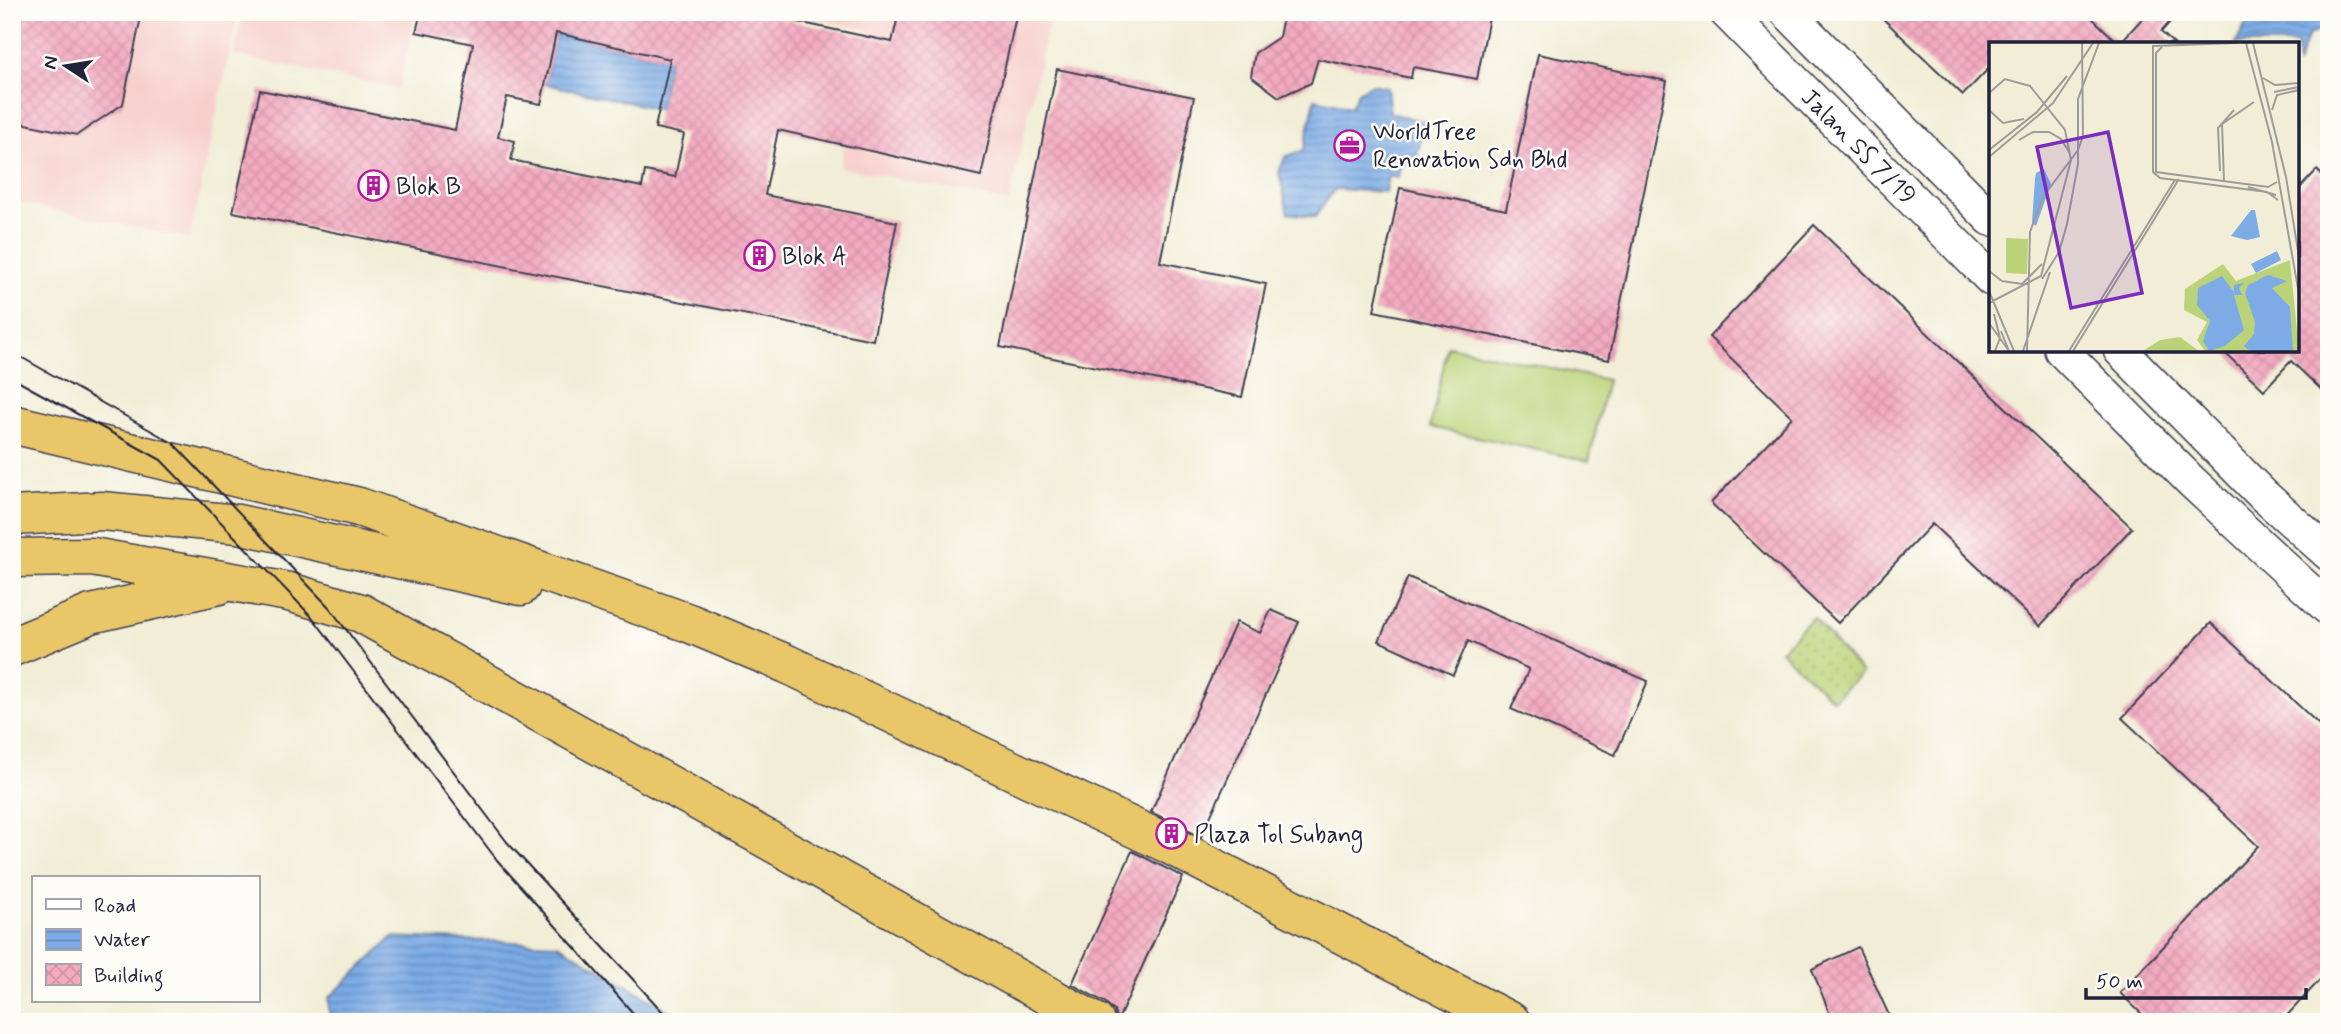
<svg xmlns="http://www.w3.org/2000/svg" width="2341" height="1034" font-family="Mynerve,sans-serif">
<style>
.built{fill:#f7d0cc}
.grass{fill:#bbd378;stroke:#6e7a5a;stroke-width:2}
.park{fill:url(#park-dots);stroke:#6e7a5a;stroke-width:2}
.water{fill:url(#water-rules);stroke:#4f6690;stroke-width:2}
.building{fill:url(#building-cross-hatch);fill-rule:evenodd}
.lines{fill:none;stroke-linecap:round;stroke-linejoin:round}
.tertiary-casing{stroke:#414052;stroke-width:36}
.motorway-casing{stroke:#414052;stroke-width:41}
.tertiary{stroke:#fff;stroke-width:33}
.motorway{stroke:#e9c769;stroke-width:38}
.tram{stroke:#22223b;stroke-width:2}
.labels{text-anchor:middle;stroke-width:5;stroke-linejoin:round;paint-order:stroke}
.poi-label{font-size:24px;fill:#22223b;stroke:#fdfcf7;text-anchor:start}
.street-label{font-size:24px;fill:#22223b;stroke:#fdfcf7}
.inset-road{fill:none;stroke:#9e9c98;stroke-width:2}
.view{fill:#7b2cbf;fill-opacity:0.15;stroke:#7b2cbf;stroke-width:3.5}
.inset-edge{fill:none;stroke:#22223b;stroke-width:3.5}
</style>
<defs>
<pattern id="park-dots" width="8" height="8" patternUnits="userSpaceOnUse" patternTransform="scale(1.75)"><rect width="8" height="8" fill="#bbd378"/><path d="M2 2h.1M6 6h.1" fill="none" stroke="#a0b569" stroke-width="1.8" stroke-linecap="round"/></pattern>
<pattern id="water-rules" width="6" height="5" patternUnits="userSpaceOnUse" patternTransform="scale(1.75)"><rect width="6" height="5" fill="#7cabe6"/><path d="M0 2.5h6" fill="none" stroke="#658bbc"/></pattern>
<pattern id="building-cross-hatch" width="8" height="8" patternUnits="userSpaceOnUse" patternTransform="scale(1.75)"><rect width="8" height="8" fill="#f4abc1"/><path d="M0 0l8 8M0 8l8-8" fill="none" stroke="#d193a7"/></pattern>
</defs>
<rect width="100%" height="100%" fill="#fdfcf7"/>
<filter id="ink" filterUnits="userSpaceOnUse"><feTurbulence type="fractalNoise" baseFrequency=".0143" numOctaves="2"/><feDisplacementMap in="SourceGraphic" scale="14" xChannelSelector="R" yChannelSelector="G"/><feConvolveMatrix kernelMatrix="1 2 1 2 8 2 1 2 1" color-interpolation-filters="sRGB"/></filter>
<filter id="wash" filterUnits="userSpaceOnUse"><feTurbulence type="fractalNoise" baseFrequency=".00686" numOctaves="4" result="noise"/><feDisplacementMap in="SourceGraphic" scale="28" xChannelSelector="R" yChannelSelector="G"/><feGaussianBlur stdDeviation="1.57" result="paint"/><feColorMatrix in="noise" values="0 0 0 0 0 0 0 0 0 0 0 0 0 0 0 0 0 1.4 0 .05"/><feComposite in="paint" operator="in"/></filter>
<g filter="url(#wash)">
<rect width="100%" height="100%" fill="#f1edd6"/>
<path class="built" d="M 12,12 L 238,12 L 190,239 L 12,201 Z
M 243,12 L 416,12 L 399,89 L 234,55 Z
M 782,12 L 1051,12 L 1009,202 L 840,167 L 869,30 Z"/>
<path class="grass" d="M 1448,346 L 1607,380 L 1589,461 L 1430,427 Z"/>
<path class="park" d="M 1813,617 L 1862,673 L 1833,700 L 1780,651 Z"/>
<path class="water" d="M 2265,12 L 2329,12 L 2329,28 L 2308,35 L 2297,66 L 2297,44 L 2236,44 L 2244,27 Z
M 556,33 L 670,59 L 659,109 L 545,84 Z
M 1372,84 L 1387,87 L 1390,113 L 1425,122 L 1415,165 L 1401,163 L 1398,177 L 1388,175 L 1385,192 L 1335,189 L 1315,217 L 1288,213 L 1279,172 L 1285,157 L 1304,150 L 1315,99 L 1351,107 L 1358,92 Z
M 393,937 L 558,944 L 688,1022 L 329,1022 L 329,998 Z"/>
<g id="blocks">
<path class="building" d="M 12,12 L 142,12 L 123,104 L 77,135 L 12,121 Z
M 421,12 L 751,12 L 892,42 L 899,12 L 1017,12 L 981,176 L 778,130 L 765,195 L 897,222 L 873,340 L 233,212 L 260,90 L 455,130 L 473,44 L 416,32 ZM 556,33 L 670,59 L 655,128 L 684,134 L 675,177 L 645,171 L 642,187 L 511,160 L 515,141 L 498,137 L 507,97 L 541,104 Z
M 1284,12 L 1490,12 L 1477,79 L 1413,67 L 1411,78 L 1318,59 L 1311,83 L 1279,97 L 1251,76 L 1255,53 L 1279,37 Z
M 1876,12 L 2086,12 L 2119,44 L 2148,12 L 2179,12 L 2161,32 L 2174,44 L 1991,44 L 1991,66 L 1963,95 Z
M 1538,54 L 1667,81 L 1609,360 L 1374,311 L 1400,188 L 1506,210 Z
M 1057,69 L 1194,97 L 1160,262 L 1266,284 L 1242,397 L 1000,347 Z
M 2317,170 L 2329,182 L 2329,397 L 2291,361 L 2264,390 L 2222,350 L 2297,350 L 2297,191 Z
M 1814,225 L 2132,528 L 2040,626 L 1932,524 L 1838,623 L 1711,503 L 1792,417 L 1709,337 Z
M 1408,577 L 1648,681 L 1615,755 L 1511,709 L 1529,669 L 1468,641 L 1453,675 L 1379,641 Z
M 1271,610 L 1299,622 L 1201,837 L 1151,812 L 1236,622 L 1260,633 Z
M 2211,623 L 2329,734 L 2329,970 L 2281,1022 L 2150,1022 L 2120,993 L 2258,846 L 2122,718 Z
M 1132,851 L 1183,877 L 1117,1022 L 1114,1011 L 1106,1003 L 1072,984 Z
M 1858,947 L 1892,1022 L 1833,1022 L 1812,969 Z"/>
</g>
</g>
<g filter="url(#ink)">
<use href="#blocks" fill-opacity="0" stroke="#414052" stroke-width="2"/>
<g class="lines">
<defs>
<path id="tertiary" d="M 1726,12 L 1991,279
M 1787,12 L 1991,219
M 2061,350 L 2191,481 L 2329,609
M 2120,350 L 2263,495 L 2329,554"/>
<path id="motorway" d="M 12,424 L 359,507 L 689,623 L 787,664 L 1166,843 L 1511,1022
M 12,516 L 102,511 L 238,524 L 521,586
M 12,558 L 92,557 L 289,592 L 361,613 L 1095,1022
M 12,647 L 91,614 L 219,585"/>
</defs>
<use href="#tertiary" class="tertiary-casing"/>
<use href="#motorway" class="motorway-casing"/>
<use href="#tertiary" class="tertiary"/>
<use href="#motorway" class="motorway"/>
<path class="tram" d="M 12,352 L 173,443 L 329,607 L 507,842 L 672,1022
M 12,378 L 161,460 L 313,618 L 497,860 L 641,1022"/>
</g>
</g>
<defs>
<symbol id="office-ring" viewBox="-11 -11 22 22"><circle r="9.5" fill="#fdfcf7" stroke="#b5179e" stroke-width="1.5"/><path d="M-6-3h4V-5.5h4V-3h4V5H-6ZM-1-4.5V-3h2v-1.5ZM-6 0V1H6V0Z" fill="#b5179e"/></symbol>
<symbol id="building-ring" viewBox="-11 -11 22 22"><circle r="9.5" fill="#fdfcf7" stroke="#b5179e" stroke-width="1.5"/><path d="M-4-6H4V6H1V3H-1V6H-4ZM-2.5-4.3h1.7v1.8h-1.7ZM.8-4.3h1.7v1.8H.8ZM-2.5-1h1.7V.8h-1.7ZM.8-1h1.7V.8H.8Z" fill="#b5179e"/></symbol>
</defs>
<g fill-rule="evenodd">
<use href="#office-ring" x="1332" y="128" width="35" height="35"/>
<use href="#building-ring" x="356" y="168" width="35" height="35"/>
<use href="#building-ring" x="742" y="238" width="35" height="35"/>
<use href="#building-ring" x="1154" y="816" width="35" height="35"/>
</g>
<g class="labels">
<g class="poi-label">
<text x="1373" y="139">WorldTree<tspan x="1373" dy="28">Renovation Sdn Bhd</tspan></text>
<text x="396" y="194">Blok B</text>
<text x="782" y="264">Blok A</text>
<text x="1194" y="842">Plaza Tol Subang</text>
</g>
<g class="street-label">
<text transform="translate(1859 146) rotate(45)" y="8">Jalan SS 7/19</text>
</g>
</g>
<g transform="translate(1989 42)">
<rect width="310" height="310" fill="#f1edd6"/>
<path d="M 17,196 L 39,197 L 38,232 L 17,231 ZM 191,295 L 210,309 L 154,309 L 171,298 Z" fill="#bbd378"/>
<path d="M 301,218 L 310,309 L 216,309 L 208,298 L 218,280 L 195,268 L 196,247 L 234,222 L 247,239 Z" fill="#bbd378"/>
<path d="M 55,127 L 62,142 L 47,184 L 43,181 L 46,137 L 47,131 ZM 262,168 L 266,168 L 271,195 L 258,198 L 242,194 ZM 288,209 L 292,218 L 267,231 L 262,222 ZM 279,233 L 298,239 L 283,246 L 301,265 L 304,309 L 261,309 L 255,304 L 265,292 L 266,280 L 256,251 L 259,243 ZM 233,234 L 245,250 L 245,243 L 255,241 L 250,246 L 253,253 L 245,253 L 255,288 L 236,304 L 220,309 L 214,299 L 221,279 L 208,263 L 209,246 Z" fill="#7cabe6"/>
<path class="inset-road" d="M 248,1 L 164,4 L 164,130 L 171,136 L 278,150 L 289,158M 257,1 L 283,100 L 310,252M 264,1 L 297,135 L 310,215M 173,5 L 167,11 L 167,130 L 279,145 L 288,140M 274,36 L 286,43 L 310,41M 285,50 L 310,45M 0,51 L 16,37 L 41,44 L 76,88 L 82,118 L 52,234 L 0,261M 0,68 L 14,81 L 35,77M 283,68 L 288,53 L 310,48M 30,98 L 44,90 L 60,90 L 72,97 L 80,110M 0,108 L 48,70 L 78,34M 0,115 L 64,61 L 104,1M 231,129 L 229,86 L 245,68M 235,140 L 233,82 L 265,60M 259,145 L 287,153M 0,229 L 13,239 L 33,242 L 53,222M 53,237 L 70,210 L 78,182 L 89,122 L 89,57 L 110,1M 0,249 L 25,309M 5,272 L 11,296 L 6,309M 0,281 L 20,309M 12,289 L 20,309M 34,309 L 61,230M 38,309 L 41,190 L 54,155 L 89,108 L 94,94 L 93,1M 80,309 L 186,138M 84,309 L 190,137"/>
<path class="view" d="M 119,90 L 153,251 L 82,266 L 48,105 Z"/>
<rect width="310" height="310" class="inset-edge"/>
</g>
<rect width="2341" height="1034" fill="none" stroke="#fdfcf7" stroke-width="42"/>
<rect x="32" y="876" width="228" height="126" fill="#fdfcf7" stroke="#a5a5ac" stroke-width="2"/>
<rect x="46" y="899" width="35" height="10" fill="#ffffff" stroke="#a5a5ac" stroke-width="2"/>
<text x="94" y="912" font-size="21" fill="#22223b">Road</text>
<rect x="46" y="929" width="35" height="21" fill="url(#water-rules)" stroke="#a5a5ac" stroke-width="2"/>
<text x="94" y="946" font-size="21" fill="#22223b">Water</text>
<rect x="46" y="964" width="35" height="21" fill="url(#building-cross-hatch)" stroke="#a5a5ac" stroke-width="2"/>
<text x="94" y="982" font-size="21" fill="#22223b">Building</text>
<g transform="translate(66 66) rotate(282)" stroke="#fdfcf7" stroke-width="5" paint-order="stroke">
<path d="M0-5L12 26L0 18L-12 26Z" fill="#22223b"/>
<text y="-10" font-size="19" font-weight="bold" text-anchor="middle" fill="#22223b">N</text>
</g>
<path d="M2086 988v10h220v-10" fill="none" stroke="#22223b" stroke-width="3.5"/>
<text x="2096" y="988" font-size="21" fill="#22223b" stroke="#fdfcf7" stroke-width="5" paint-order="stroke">50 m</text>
</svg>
